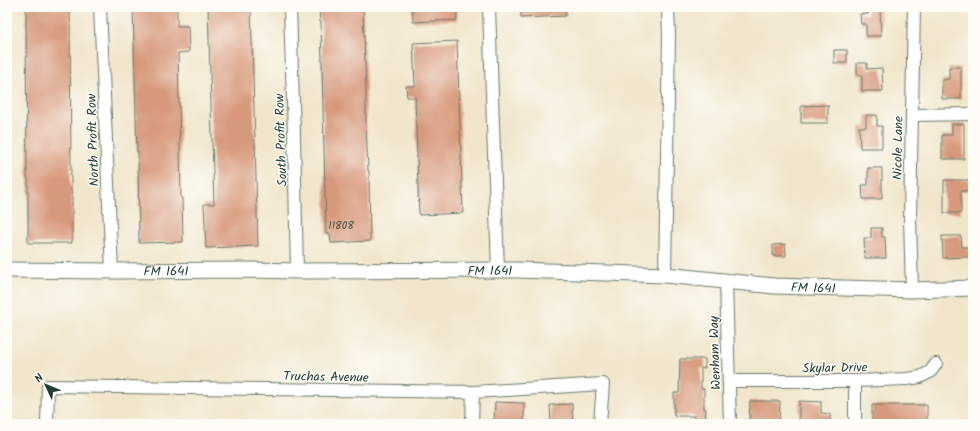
<svg xmlns="http://www.w3.org/2000/svg" width="980" height="431" font-family="Kalam,sans-serif">
<style>
.building{fill:#d7997c}
.lines{fill:none;stroke-linecap:round;stroke-linejoin:round}
.minor-casing{stroke:#687869;stroke-width:14}
.major-casing{stroke:#687869;stroke-width:17}
.minor{stroke:#fff;stroke-width:12}
.major{stroke:#fff;stroke-width:15}
.labels{text-anchor:middle;stroke-width:3;stroke-linejoin:round;paint-order:stroke}
.number-label{font-size:11px;fill:#4d5446}
.street-label{font-size:13px;fill:#1f3d34;stroke:#fdfcf7}
</style>
<rect width="100%" height="100%" fill="#fdfcf7"/>
<filter id="ink" filterUnits="userSpaceOnUse"><feTurbulence type="fractalNoise" baseFrequency=".025" numOctaves="2"/><feDisplacementMap in="SourceGraphic" scale="8" xChannelSelector="R" yChannelSelector="G"/><feConvolveMatrix kernelMatrix="1 2 1 2 8 2 1 2 1" color-interpolation-filters="sRGB"/></filter>
<filter id="wash" filterUnits="userSpaceOnUse"><feTurbulence type="fractalNoise" baseFrequency=".012" numOctaves="4" result="noise"/><feDisplacementMap in="SourceGraphic" scale="16" xChannelSelector="R" yChannelSelector="G"/><feGaussianBlur stdDeviation="0.9" result="paint"/><feColorMatrix in="noise" values="0 0 0 0 0 0 0 0 0 0 0 0 0 0 0 0 0 1.4 0 .05"/><feComposite in="paint" operator="in"/></filter>
<g filter="url(#wash)">
<rect width="100%" height="100%" fill="#f1e6cc"/>
<g id="blocks">
<path class="building" d="M 26,7 L 70,7 L 71,191 L 72,191 L 72,243 L 28,243 L 28,178 L 27,178 Z
M 133,7 L 177,7 L 177,26 L 188,26 L 189,52 L 178,53 L 181,198 L 182,198 L 183,242 L 139,243 L 138,152 L 137,152 Z
M 208,7 L 251,7 L 258,246 L 206,248 L 204,204 L 214,204 Z
M 319,7 L 363,7 L 366,90 L 366,125 L 368,171 L 369,171 L 370,241 L 331,243 L 330,234 L 326,234 L 321,22 L 320,22 Z
M 412,7 L 457,7 L 457,20 L 413,22 Z
M 521,7 L 565,7 L 566,16 L 521,18 Z
M 868,7 L 880,7 L 881,36 L 866,36 L 866,24 L 861,24 L 860,14 L 868,14 Z
M 457,41 L 463,213 L 419,215 L 415,97 L 407,97 L 406,86 L 415,86 L 413,43 Z
M 834,50 L 847,50 L 847,63 L 834,63 Z
M 857,63 L 867,63 L 867,69 L 882,68 L 883,91 L 862,91 L 862,75 L 857,75 Z
M 949,67 L 961,67 L 961,99 L 942,99 L 942,80 L 949,79 Z
M 828,105 L 828,123 L 801,123 L 801,106 Z
M 866,115 L 877,115 L 877,126 L 882,126 L 882,148 L 860,148 L 859,127 L 866,127 Z
M 952,124 L 964,124 L 964,159 L 942,159 L 942,135 L 952,135 Z
M 868,168 L 882,168 L 882,199 L 863,199 L 862,185 L 868,185 Z
M 944,180 L 969,180 L 969,191 L 961,191 L 961,213 L 944,213 Z
M 871,228 L 882,228 L 882,237 L 885,237 L 886,258 L 865,258 L 864,238 L 871,238 Z
M 942,236 L 961,236 L 962,247 L 968,247 L 969,257 L 943,258 Z
M 785,244 L 786,256 L 773,256 L 773,245 Z
M 680,359 L 705,359 L 705,368 L 701,368 L 701,389 L 704,389 L 704,409 L 706,409 L 705,424 L 694,424 L 694,416 L 674,416 L 674,393 L 679,393 Z
M 750,401 L 780,401 L 779,424 L 749,424 Z
M 799,401 L 821,402 L 821,413 L 830,414 L 830,424 L 799,424 Z
M 495,402 L 524,403 L 524,424 L 494,424 Z
M 572,404 L 573,424 L 551,424 L 550,405 Z
M 872,405 L 927,405 L 927,424 L 872,424 Z"/>
</g>
</g>
<g filter="url(#ink)">
<use href="#blocks" fill-opacity="0" stroke="#687869" stroke-width="1"/>
<g class="lines">
<defs>
<path id="minor" d="M 100,7 L 112,271
M 290,7 L 294,135 L 297,271
M 489,7 L 498,270
M 912,115 L 973,114
M 665,275 L 669,36 L 668,7
M 726,281 L 730,424
M 912,290 L 910,219 L 914,7
M 729,381 L 855,381 L 907,379 L 920,377 L 930,372 L 936,364
M 855,381 L 855,424
M 47,424 L 48,386 L 473,392 L 603,384 L 600,424
M 472,424 L 473,392"/>
<g id="major">
<path id="s1" d="M 7,270 L 112,271 L 250,270 L 297,271 L 517,270 L 665,275 L 774,286 L 912,290 L 973,288"/>
</g>
</defs>
<use href="#minor" class="minor-casing"/>
<use href="#major" class="major-casing"/>
<use href="#minor" class="minor"/>
<use href="#major" class="major"/>
</g>
</g>
<g class="labels">
<g class="number-label">
<text x="341" y="229">11808</text>
</g>
<g class="street-label">
<text transform="translate(92 140) rotate(-92)" y="5">North Profit Row</text>
<text transform="translate(280 140) rotate(-92)" y="5">South Profit Row</text>
<text transform="translate(897 148) rotate(-89)" y="5">Nicole Lane</text>
<text dy="5" stroke="none"><textPath href="#s1" startOffset="483">FM 1641</textPath></text>
<text dy="5" stroke="none"><textPath href="#s1" startOffset="159">FM 1641</textPath></text>
<text dy="5" stroke="none"><textPath href="#s1" startOffset="807">FM 1641</textPath></text>
<text transform="translate(714 353) rotate(-92)" y="5">Wenham Way</text>
<text transform="translate(835 367) rotate(-1)" y="5">Skylar Drive</text>
<text transform="translate(326 376) rotate(1)" y="5">Truchas Avenue</text>
</g>
</g>
<rect width="980" height="431" fill="none" stroke="#fdfcf7" stroke-width="24"/>
<g transform="translate(46 385) rotate(314)" stroke="#fdfcf7" stroke-width="3" paint-order="stroke">
<path d="M0-3L7 15L0 10L-7 15Z" fill="#1f3d34"/>
<text y="-6" font-size="11" font-weight="bold" text-anchor="middle" fill="#1f3d34">N</text>
</g>
</svg>
